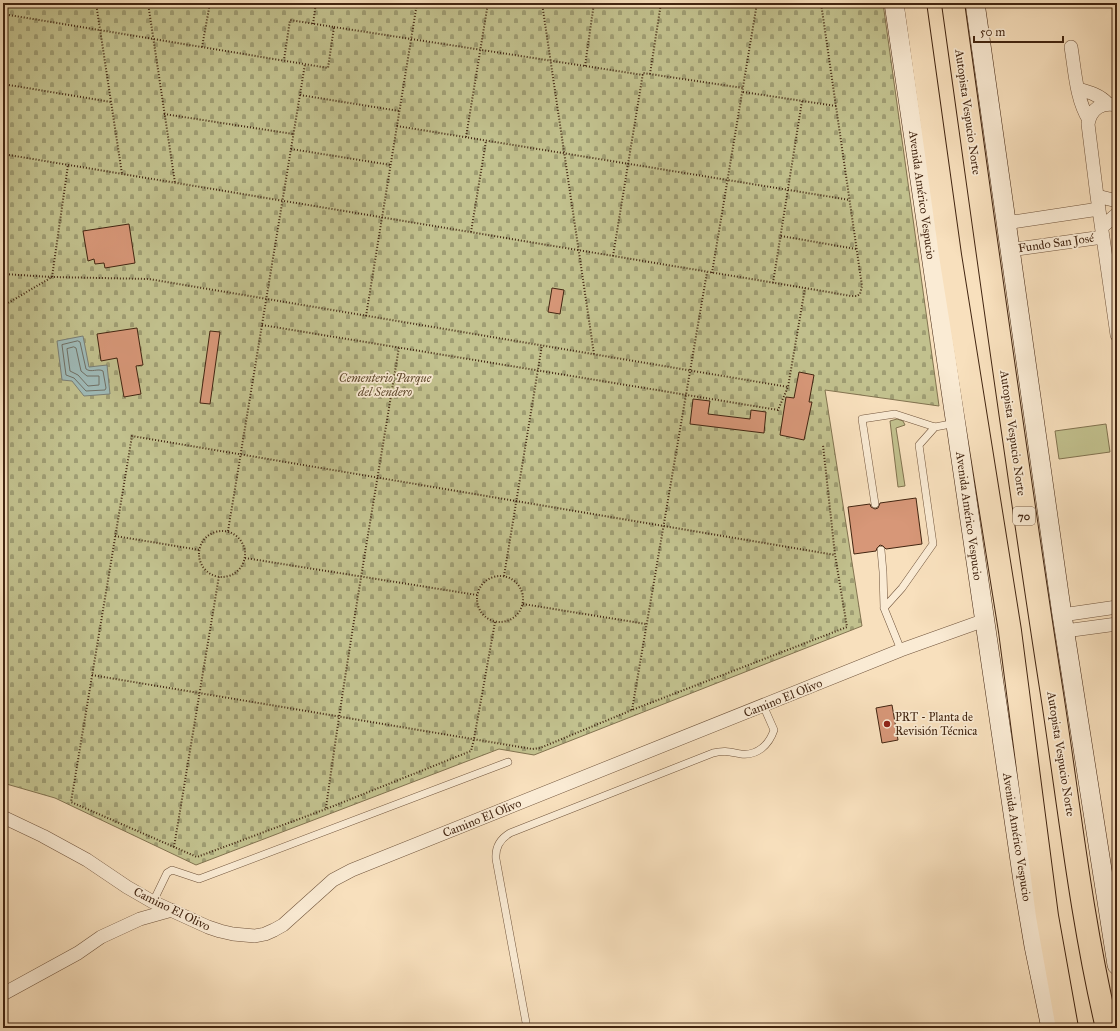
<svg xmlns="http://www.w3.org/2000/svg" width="1120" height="1031" font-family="'IM FELL Great Primer',serif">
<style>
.grass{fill:#c2c18e;stroke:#827350}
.cemetery{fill:url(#cemetery-stones);stroke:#827350}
.water{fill:#9fbbb9;stroke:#7a7f76}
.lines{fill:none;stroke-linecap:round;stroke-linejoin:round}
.shore{stroke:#707065;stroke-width:1}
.building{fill:#d79778;stroke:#422511}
.lane-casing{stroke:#70543c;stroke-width:8}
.street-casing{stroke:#70543c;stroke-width:14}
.secondary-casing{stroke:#422511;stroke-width:20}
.highway-casing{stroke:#422511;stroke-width:24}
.path{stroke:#422511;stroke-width:2;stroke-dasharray:1 2;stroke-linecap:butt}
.lane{stroke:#faebd4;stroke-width:7}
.street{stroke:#faebd4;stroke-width:13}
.secondary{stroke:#faebd4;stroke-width:19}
.highway{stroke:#f8e0bd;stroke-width:22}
.poi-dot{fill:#8f2418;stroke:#faebd4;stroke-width:1.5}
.labels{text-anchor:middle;stroke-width:3.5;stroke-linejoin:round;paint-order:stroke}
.shield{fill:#faebd4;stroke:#79604c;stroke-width:1}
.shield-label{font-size:11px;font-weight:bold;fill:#422511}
.street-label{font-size:12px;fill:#422511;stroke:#faebd4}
.park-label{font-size:12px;font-style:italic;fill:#624c30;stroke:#faebd4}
.poi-label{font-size:12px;fill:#422511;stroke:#faebd4;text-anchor:start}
</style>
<defs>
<pattern id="cemetery-stones" width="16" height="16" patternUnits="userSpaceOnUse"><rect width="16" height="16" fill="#c2c18e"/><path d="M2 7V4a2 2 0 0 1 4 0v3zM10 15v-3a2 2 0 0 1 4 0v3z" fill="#9f9d73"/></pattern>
</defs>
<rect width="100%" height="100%" fill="#f8e0bd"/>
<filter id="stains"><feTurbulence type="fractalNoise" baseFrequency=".005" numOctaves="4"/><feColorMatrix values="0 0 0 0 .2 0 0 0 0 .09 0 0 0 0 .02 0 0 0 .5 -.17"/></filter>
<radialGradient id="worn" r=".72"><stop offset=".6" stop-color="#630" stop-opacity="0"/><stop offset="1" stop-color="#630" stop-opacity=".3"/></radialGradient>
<path class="grass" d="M 897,419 L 903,421 L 905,425 L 896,428 L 905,486 L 898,487 L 890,421 Z
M 1106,424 L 1110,452 L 1059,459 L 1055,431 Z"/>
<path class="cemetery" d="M 3,3 L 883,3 L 939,406 L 825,390 L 862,626 L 534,755 L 499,749 L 196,865 L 55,798 L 3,783 Z"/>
<path class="water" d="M 83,336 L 89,367 L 107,365 L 110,394 L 84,396 L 72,381 L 62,380 L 57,341 Z"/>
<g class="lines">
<path class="shore" d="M 78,341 L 80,342 L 86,369 C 91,373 98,368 103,371 L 106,388 L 105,390 L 86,391 L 74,378 L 66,375 L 62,345 Z
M 74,347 L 76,348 L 81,371 L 87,376 L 99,376 L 99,385 L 88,386 L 78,375 L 70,371 L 67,349 Z"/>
</g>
<path class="building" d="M 129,224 L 135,263 L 105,268 L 104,263 L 95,264 L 94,259 L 88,261 L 83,231 Z
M 552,288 L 564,290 L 560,314 L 548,312 Z
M 137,328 L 143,365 L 136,366 L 141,394 L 124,397 L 117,358 L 101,361 L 97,334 Z
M 210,331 L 220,332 L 210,404 L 200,403 Z
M 799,372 L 814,375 L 809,402 L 812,402 L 804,440 L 780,435 L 786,397 L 794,398 Z
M 693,399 L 710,401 L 708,414 L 750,419 L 751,410 L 766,412 L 764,433 L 690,424 Z
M 916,498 L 922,544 L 886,549 L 883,546 L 880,545 L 877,548 L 876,551 L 854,554 L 848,507 L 870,504 L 871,507 L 875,509 L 878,508 L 880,503 Z
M 892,705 L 898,740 L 882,743 L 876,708 Z"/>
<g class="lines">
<defs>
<path id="lane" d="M 875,504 L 862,419 L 895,414 L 935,427 L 956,423
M 881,550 L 883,572 L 884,608 L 901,650
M 884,608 L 902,588 L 933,544 L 919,445 L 935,427
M 153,902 L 167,873 L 172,870 L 199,879 L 508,762
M 527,1028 L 496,859 C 495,847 500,839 510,833 L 713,753 C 725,750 730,752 741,754 C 757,756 769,745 774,730 L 763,705"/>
<path id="street" d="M 1071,47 C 1075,71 1076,99 1089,120
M 1078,89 C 1089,92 1100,95 1108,104
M 1117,105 C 1102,102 1091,108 1088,124 L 1097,196 L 1117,335
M 1097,196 L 1117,201
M 1006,223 L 1099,209
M 1102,227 L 1117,214
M 1010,250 L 1103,237
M 1062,615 L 1117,607
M 1065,631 L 1117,624
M 3,817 L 43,836 L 87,860 L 127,887 L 153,902 L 208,927 L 220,931 L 233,934 L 255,936 L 265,934 L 274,930 L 283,925 L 333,880 L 352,870 L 901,650 L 985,620
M 3,994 L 78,953 L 101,937 L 140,919 L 172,910"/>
<path id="secondary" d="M 894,3 L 1023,881 L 1034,946 L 1051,1028
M 975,3 L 1062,615 L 1117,965"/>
<path id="highway" d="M 915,3 L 950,255 L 1010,631 L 1047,916 L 1067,1028
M 953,3 C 985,233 1016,464 1052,694 C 1069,805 1081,918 1107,1028"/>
</defs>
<use href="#lane" class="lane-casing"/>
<use href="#street" class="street-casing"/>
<use href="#secondary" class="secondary-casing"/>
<use href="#highway" class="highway-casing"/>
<path class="path" d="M 96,3 L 122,174
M 148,3 L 175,183
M 542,3 L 594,354
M 3,14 L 328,68 L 334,27 L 290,20 L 284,60
M 313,24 L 316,3
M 334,27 L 643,75
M 202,47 L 210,3
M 585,66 L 594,3
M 650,74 L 661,3
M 3,84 L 111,102
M 743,92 L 836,106
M 300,95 L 399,111
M 164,114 L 293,134
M 397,126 L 850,200
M 466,137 L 488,3
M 291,149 L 391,165
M 3,154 L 805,288 L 851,296 L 857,296 L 860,294 L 862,286 L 821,3
M 3,164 L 4,154
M 471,232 L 486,141
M 781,236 L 856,249
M 613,256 L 643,73 L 743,88
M 712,273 L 757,3
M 3,274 L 52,277 L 149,279 L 788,387
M 773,283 L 802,101
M 3,306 L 52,277 L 68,165
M 366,316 L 417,3
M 262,325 L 778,410 L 788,387 L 805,288
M 228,531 L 305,64
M199 554a23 23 0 1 1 46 0a23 23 0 1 1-46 0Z
M 115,536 L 200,550
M 245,558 L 477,595
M 504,576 L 542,345
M477 599a23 23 0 1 1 46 0a23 23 0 1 1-46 0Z
M 523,604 L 646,624
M 495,622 L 474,739 L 471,751 L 326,809 L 197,857 L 71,802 L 132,436 L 835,555
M 92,675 L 532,749 L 540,748 L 632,710 L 847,627 L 835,555 L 823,445
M 632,710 L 707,272
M 326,808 C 347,654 374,501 399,347
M 174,847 L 219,576"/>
<use href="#lane" class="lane"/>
<use href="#street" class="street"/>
<use href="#secondary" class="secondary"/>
<use href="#highway" class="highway"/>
</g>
<circle class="poi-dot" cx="887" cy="724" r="4"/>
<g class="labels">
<rect class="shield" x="1013" y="507" width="22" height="18" rx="3"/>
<g class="shield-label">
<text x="1024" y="520">70</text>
</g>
<g class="street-label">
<text transform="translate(968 112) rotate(82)" y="4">Autopista Vespucio Norte</text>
<text transform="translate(922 195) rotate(82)" y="4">Avenida Américo Vespucio</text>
<text transform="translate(1056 243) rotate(-8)" y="4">Fundo San José</text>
<text transform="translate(1013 433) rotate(82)" y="4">Autopista Vespucio Norte</text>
<text transform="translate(969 516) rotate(82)" y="4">Avenida Américo Vespucio</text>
<text transform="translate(783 698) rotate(-22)" y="4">Camino El Olivo</text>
<text transform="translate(1061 754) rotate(81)" y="4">Autopista Vespucio Norte</text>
<text transform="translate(482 818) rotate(-22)" y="4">Camino El Olivo</text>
<text transform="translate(1017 837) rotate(81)" y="4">Avenida Américo Vespucio</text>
<text transform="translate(172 909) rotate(26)" y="4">Camino El Olivo</text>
</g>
<g class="park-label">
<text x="385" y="382">Cementerio Parque<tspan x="385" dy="14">del Sendero</tspan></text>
</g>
<g class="poi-label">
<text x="895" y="721">PRT - Planta de<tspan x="895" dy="14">Revisión Técnica</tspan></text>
</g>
</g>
<rect width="1120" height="1031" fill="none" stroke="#f8e0bd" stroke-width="16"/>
<rect x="4" y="4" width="1112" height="1023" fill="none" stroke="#422511" stroke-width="2"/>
<rect x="8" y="8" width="1104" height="1015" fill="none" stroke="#422511"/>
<path d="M974 36v6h89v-6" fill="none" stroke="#422511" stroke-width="2"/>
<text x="980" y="36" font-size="12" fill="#422511" stroke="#faebd4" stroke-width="3" paint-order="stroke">50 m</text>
<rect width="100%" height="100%" filter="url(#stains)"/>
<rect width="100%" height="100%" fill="url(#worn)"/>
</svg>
